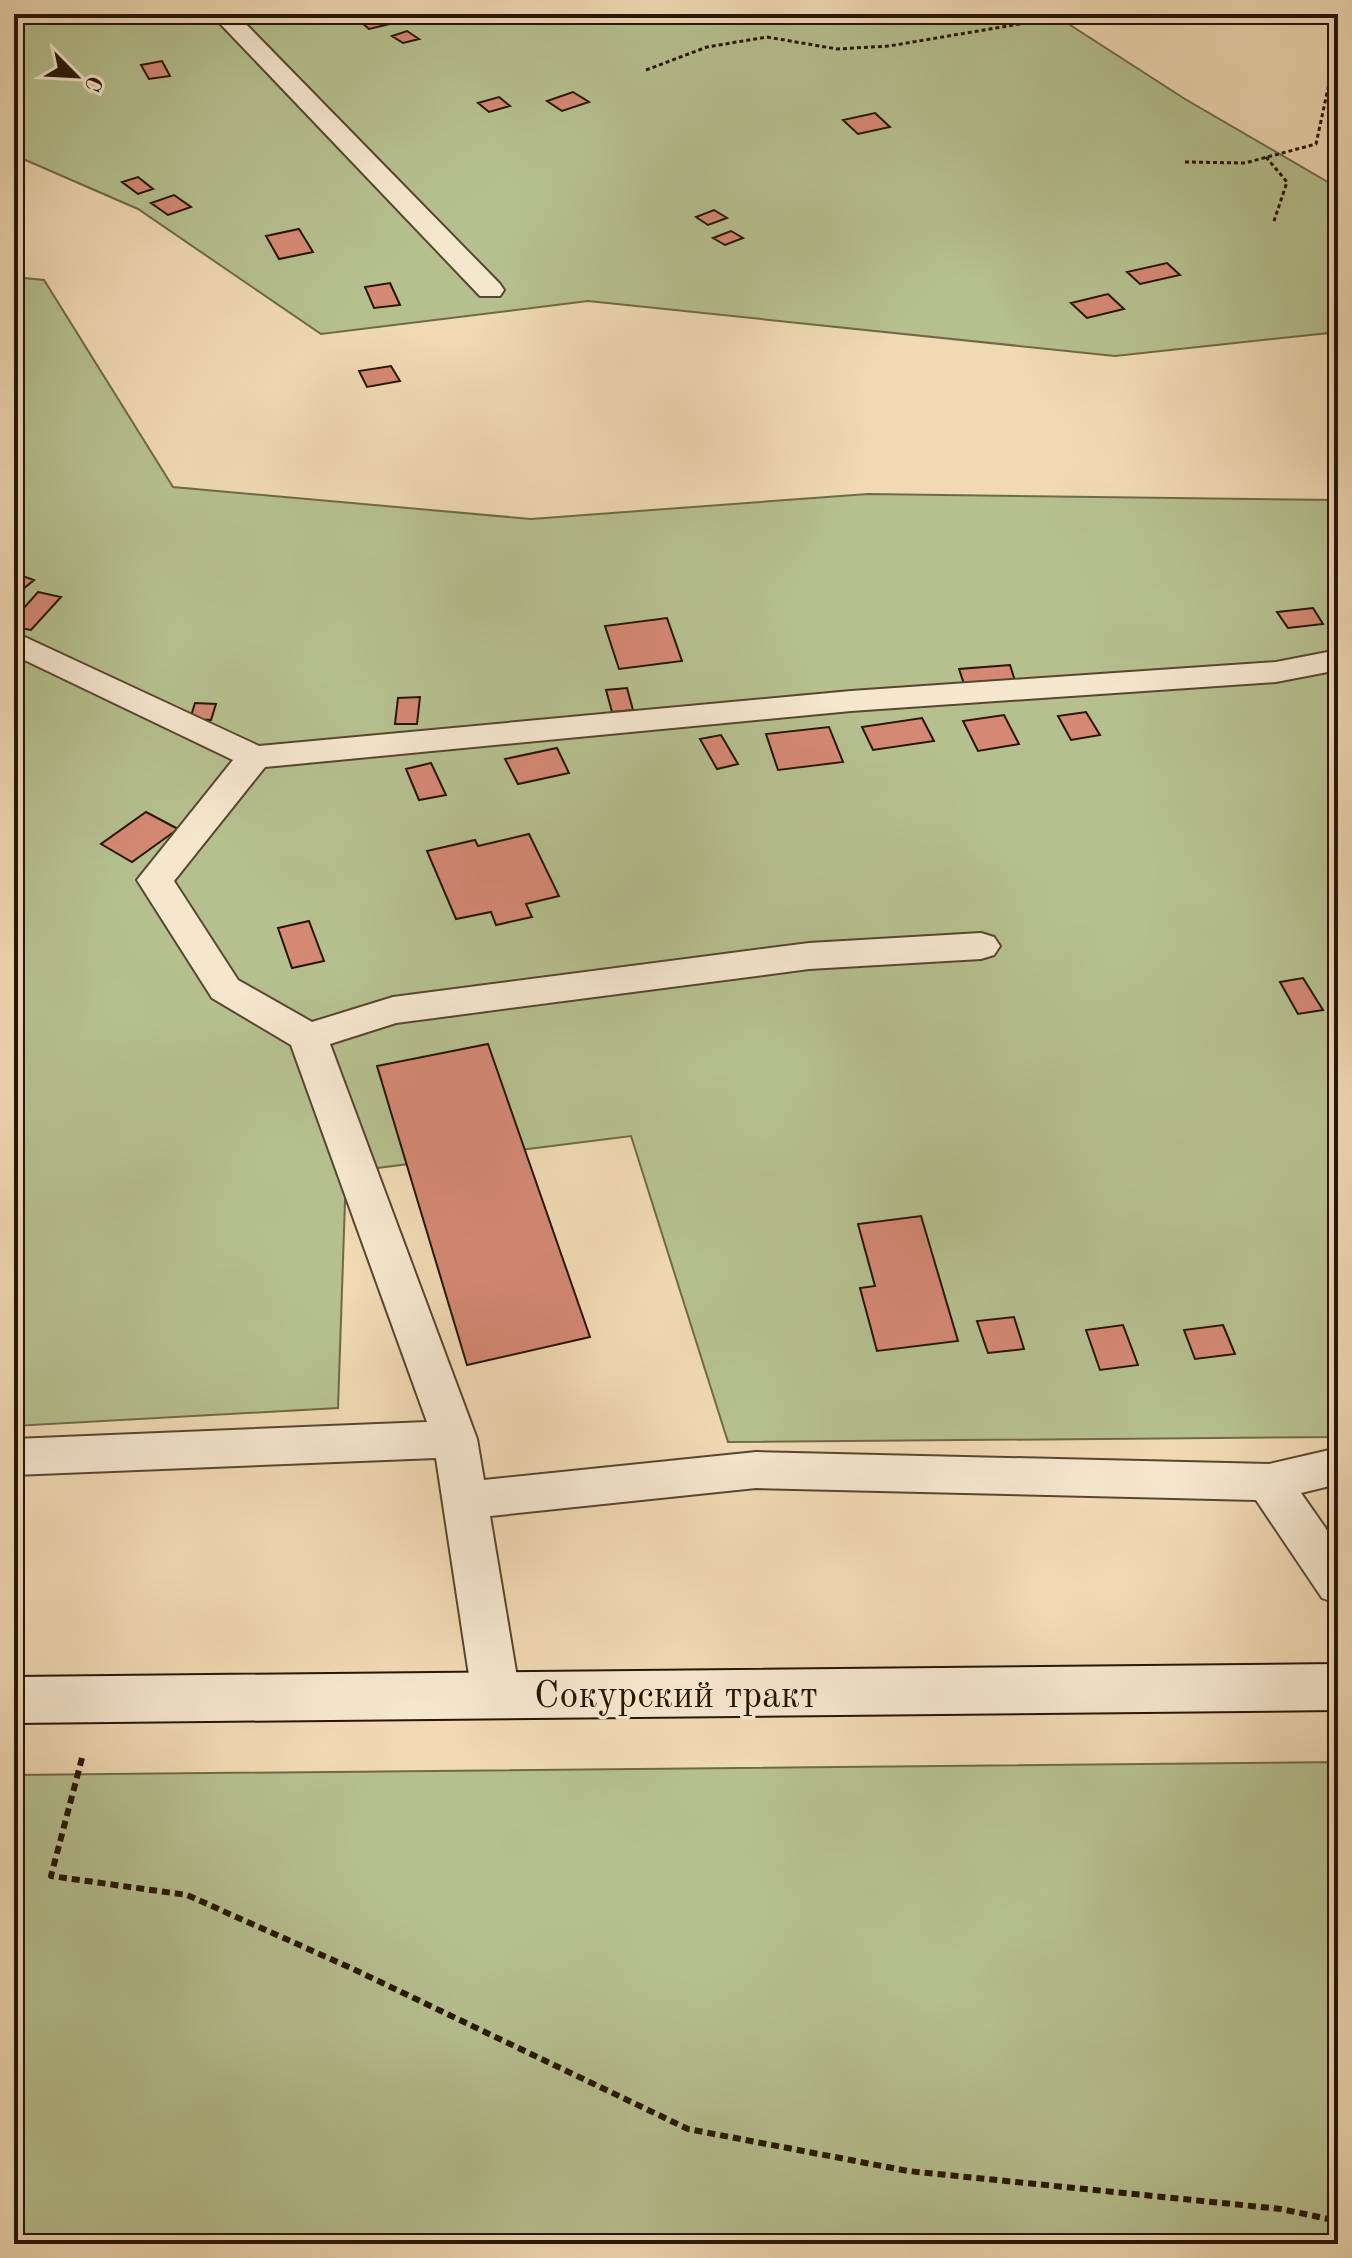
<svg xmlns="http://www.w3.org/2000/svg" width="1352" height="2258" font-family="'Old Standard TT',serif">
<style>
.green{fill:#b6c08f;stroke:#6e6a48;stroke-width:2}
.building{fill:#d58974;stroke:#251502;stroke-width:2}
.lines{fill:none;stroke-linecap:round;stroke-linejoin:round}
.lane-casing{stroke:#58462e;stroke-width:4}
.secondary-casing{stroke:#251502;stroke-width:4}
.path-far1{stroke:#251502;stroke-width:3;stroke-dasharray:4 3;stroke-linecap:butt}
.path{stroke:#251502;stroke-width:6;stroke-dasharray:8 5;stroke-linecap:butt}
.lane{fill:#f5e6ce;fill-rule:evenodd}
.secondary{fill:#f5e6ce;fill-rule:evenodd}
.labels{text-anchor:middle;stroke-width:7;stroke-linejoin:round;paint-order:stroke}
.near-street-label{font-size:38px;fill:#251502;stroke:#f5e6ce}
</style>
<rect width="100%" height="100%" fill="#f0d9b3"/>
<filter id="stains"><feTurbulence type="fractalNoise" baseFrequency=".0025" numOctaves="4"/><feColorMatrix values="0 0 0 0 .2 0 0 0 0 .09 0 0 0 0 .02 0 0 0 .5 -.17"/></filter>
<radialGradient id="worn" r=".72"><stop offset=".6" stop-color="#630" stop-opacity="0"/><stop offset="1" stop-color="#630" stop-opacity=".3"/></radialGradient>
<path class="green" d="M 14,14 L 1053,14 L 1185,99 L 1338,188 L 1338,332 L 1115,356 L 588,301 L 321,334 L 138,209 L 14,155 Z
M 14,277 L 44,280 L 173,487 L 531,519 L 868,494 L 1338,500 L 1338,1437 L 728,1442 L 631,1136 L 346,1172 L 338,1408 L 14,1426 Z
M 1338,1762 L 1338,2244 L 14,2244 L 14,1775 Z"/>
<path class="building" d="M 366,14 L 383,14 L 394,23 L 369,29 L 355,17 Z
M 407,31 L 419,39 L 403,43 L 392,36 Z
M 162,61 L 170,76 L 149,79 L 141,65 Z
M 573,92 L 589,102 L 562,111 L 547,101 Z
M 499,97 L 510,106 L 489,112 L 478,103 Z
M 875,113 L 890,127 L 858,134 L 843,120 Z
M 138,177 L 153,189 L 138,194 L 122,182 Z
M 174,195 L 191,207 L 168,215 L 151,203 Z
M 714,210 L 727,218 L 708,225 L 696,217 Z
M 299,229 L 313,252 L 279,259 L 266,236 Z
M 731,231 L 743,238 L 725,245 L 713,238 Z
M 1167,263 L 1180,275 L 1140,284 L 1127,272 Z
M 390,283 L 400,305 L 374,308 L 365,287 Z
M 1108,294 L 1124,309 L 1087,318 L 1071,303 Z
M 391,366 L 400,381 L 367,387 L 359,371 Z
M 14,573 L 34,580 L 17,594 Z
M 38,592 L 61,597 L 31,630 L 14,627 L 14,619 Z
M 1313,608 L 1323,624 L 1288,628 L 1277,612 Z
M 667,618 L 682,661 L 619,669 L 605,626 Z
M 1010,665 L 1016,684 L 965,687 L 959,669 Z
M 627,688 L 633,710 L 612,712 L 606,690 Z
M 420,697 L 417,724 L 395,724 L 398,698 Z
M 195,703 L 216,704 L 211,720 L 190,719 Z
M 1086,712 L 1100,735 L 1071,740 L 1058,716 Z
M 1004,715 L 1019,744 L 978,751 L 963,721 Z
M 922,718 L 934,741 L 873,750 L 862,727 Z
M 829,727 L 843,762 L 778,770 L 766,734 Z
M 721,735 L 738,764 L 717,769 L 700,739 Z
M 557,748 L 569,773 L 518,784 L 505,759 Z
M 431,763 L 446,795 L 419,800 L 406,769 Z
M 146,812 L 178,829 L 132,862 L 101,844 Z
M 529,834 L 559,896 L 526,904 L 532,917 L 496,925 L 491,912 L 456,919 L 427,851 L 475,840 L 478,846 Z
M 309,921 L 324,961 L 292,968 L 278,928 Z
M 1303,978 L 1323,1010 L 1298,1014 L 1280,982 Z
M 488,1044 L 590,1337 L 467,1365 L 377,1066 Z
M 921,1216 L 958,1341 L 877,1351 L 860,1288 L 875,1286 L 858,1224 Z
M 1014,1317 L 1024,1349 L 988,1353 L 977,1321 Z
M 1123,1325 L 1138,1365 L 1100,1370 L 1086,1330 Z
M 1223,1325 L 1235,1354 L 1195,1359 L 1184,1330 Z"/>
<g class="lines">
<defs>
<path id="lane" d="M 211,14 L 236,14 L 500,284 L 504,290 L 500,296 L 480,296 Z
M 14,632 L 259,746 L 851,691 L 1276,662 L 1338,650 L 1338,670 L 1276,682 L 851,711 L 265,767 L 174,881 L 238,980 L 312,1022 L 393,997 L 809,943 L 981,933 L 994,937 L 1000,946 L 994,955 L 981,959 L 809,969 L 396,1023 L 330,1044 L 477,1439 L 484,1480 L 756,1452 L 1269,1464 L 1338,1448 L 1338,1484 L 1301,1493 L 1338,1546 L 1338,1604 L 1322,1598 L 1256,1500 L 756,1488 L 490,1516 L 520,1695 L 513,1710 L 496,1716 L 479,1710 L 472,1695 L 436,1458 L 14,1475 L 14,1439 L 427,1422 L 291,1045 L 212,998 L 137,880 L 233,760 L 14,655 Z"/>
<path id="secondary" d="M 1338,1664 L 1338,1710 L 14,1723 L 14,1677 Z"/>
</defs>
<use href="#lane" class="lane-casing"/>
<use href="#secondary" class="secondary-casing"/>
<path class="path-far1" d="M 646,70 L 707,47 L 767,37 L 837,49 L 889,46 L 1079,14
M 1266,157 L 1287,182 L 1274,221
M 1185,162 L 1245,163 L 1316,144 L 1338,42"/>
<path class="path" d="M 82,1758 L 51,1876 L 187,1895 L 351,1968 L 688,2129 L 908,2171 L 1281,2209 L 1338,2221"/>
<use href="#lane" class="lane"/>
<use href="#secondary" class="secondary"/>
</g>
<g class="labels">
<g class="near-street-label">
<text x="676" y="1707">Сокурский тракт</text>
</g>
</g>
<rect width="1352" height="2258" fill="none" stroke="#f0d9b3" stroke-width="48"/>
<rect x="16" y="16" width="1320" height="2226" fill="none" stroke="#251502" stroke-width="4"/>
<rect x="24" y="24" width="1304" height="2210" fill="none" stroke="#251502" stroke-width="2"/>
<g transform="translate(76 76) rotate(114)" stroke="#f5e6ce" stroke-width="6" paint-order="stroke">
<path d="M0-6L14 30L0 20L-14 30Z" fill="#251502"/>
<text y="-12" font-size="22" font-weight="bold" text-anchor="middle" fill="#251502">С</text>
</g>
<rect width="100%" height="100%" filter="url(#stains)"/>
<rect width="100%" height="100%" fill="url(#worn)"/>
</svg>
